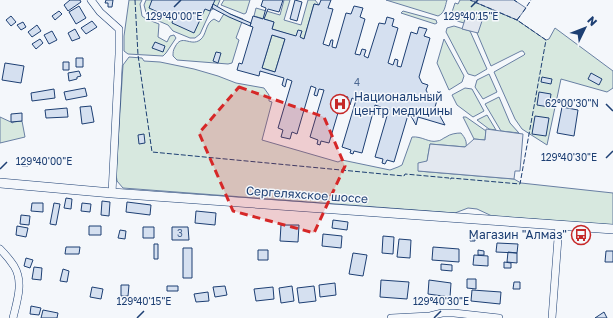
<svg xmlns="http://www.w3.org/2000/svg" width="613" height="318" font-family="'Golos Text',sans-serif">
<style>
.green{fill:#d7e8df;stroke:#687fa3}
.parking{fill:#e3e8f0;stroke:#687fa3}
.building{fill:#d5e0f0;stroke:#1d3f73;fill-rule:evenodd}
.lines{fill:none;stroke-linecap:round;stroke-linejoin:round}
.minor-casing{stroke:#1d3f73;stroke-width:8}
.major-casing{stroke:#1d3f73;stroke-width:10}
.minor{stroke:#f4f7fb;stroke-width:7}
.major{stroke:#f4f7fb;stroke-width:9}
.fence{stroke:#1d3f73;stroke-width:1;stroke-dasharray:5 2;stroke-linecap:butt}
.marked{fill:#d62828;fill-opacity:0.2;stroke:#d62828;stroke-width:3;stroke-dasharray:8 5;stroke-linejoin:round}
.ticks{fill:none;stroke:#1d3f73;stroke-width:1.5}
.labels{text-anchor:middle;stroke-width:3;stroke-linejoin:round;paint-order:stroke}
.number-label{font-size:10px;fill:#4b6792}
.poi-label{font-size:12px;fill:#1d3f73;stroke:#f4f7fb;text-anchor:start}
.street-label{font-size:12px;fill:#1d3f73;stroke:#f4f7fb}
.ticks-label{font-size:10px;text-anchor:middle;fill:#1d3f73;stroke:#f4f7fb;stroke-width:3;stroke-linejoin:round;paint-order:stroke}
</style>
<rect width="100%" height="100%" fill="#f4f7fb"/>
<path class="green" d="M 129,0 L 142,0 L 140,4 L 142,16 L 146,19 L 159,24 L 158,37 L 167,42 L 170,36 L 174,35 L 176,38 L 166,53 L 163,56 L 128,54 L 124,51 L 124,36 Z
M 146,0 L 220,0 L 217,7 L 211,10 L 200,34 L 195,38 L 190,38 L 173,31 L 168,25 L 147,16 L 144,5 Z
M 224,0 L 250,0 L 246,13 L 244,14 L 221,5 Z
M 284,0 L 290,0 L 284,20 L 301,25 L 308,0 L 315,0 L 319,5 L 314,4 L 304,39 L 272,29 L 274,22 L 254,16 L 256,8 L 280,15 Z
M 386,0 L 447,0 C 445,6 445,13 438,16 Z
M 460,0 L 470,0 L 517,20 L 546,40 L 549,39 L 555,28 L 613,71 L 613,88 L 607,92 L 561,79 L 547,145 L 522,129 L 515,119 L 494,72 L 524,55 L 525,54 L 523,51 L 521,51 L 491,66 L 477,33 L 478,33 L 466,16 L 464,23 L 457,21 L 451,15 L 455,3 L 458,4 Z
M 403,11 L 436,20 L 437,23 L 435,24 L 401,13 Z
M 225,12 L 243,19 L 236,38 L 239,40 L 232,63 L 228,64 L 177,60 L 173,56 C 173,53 173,50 175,47 C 182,33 190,47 200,40 C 207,35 205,23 214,19 L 219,22 Z
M 454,26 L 470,31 L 487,69 L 475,76 L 468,74 L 446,32 L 447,28 Z
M 272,35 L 285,39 L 275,72 L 262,68 Z
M 444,39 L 464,76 L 462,82 L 449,90 L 437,63 Z
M 129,57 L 142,58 L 144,61 L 160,62 L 194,69 L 218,76 L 236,83 L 264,88 L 269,95 L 269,101 L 272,102 L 262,140 L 338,162 L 342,160 L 390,170 L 398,167 L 402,165 L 412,137 C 422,136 429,143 437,141 C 441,141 443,138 446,137 C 450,134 456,133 461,133 C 465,138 467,141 466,147 L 430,144 L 427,162 L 418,171 L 514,179 L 521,183 L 613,193 L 613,225 L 492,216 L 477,209 L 468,208 L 455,213 L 123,188 L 117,181 L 116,174 L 123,65 Z
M 489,74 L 497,92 L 483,99 L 475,87 L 477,80 Z
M 465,88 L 472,89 L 484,111 L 473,117 L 457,105 L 452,95 Z
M 499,97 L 510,123 L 519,133 L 501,131 L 485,104 Z
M 487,115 L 496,130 L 489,129 L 477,120 Z
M 0,117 L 13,123 L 13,122 L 22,121 L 25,137 L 0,143 Z
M 463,117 L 466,117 L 486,131 L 485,140 L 474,139 Z"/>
<path class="parking" d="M 470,0 L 514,0 L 526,8 L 517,20 Z
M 466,16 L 482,21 L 478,33 L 462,29 Z
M 486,129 L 523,134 L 520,171 L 515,171 L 514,179 L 418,171 L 418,163 L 427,161 L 430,144 L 465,147 L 474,139 L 485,140 Z"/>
<path class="building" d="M 70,0 L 80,0 L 81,2 L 68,11 L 64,5 Z
M 106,0 L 113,0 L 112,7 L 108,7 L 108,3 L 105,3 Z
M 152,0 L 215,0 L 210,11 L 205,9 L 194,33 L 172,23 L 173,19 L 149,8 Z
M 263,0 L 283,0 L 279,12 L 268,9 L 264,19 L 274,22 L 272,29 L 296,36 L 298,30 L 302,31 L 300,37 L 304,39 L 314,4 L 319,5 L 321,0 L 331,0 L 328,8 L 333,9 L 323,44 L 329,46 L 331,40 L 333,40 L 332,47 L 336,48 L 346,13 L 351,14 L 354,6 L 363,8 L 360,17 L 365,19 L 355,54 L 360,55 L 362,49 L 366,50 L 364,56 L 368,58 L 379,23 L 385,24 L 387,17 L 394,19 L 392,26 L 398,28 L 388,63 L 393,65 L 395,59 L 398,60 L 397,66 L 401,67 L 411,32 L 417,34 L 419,27 L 427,29 L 424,36 L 430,38 L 419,77 L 422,83 L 428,85 L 426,90 L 428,94 L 438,97 L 435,107 L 445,125 L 418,117 L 416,125 L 411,116 L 408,115 L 394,162 L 387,160 L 385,164 L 382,163 L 383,159 L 375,157 L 389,109 L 384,108 L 382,115 L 379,114 L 381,107 L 375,105 L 362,153 L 354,151 L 353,154 L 350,153 L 351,150 L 342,147 L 356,100 L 352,98 L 350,105 L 346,104 L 348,97 L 343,96 L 329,143 L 321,141 L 320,145 L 317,144 L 318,140 L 310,137 L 324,90 L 319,89 L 317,96 L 314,95 L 316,88 L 311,86 L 297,134 L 292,132 L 290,139 L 281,137 L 283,130 L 278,128 L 292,81 L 287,79 L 285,87 L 282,85 L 284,78 L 260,71 L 259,76 L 237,70 L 239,63 L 242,64 L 253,27 L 250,26 L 253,16 L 263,19 L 266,8 L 261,6 ZM 272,35 L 285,39 L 275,72 L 262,68 Z
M 295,0 L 302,2 L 297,21 L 290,19 Z
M 213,4 L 230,14 L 251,23 L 250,26 L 229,17 L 212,8 Z
M 79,6 L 86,18 L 76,24 L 69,12 Z
M 59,11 L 62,14 L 55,20 L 52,16 Z
M 11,16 L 16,22 L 11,26 L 6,20 Z
M 92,21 L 97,27 L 86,34 L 81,28 Z
M 23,22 L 26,27 L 21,30 L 17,25 Z
M 37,25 L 41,31 L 32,37 L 28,32 Z
M 75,29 L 80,38 L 72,41 L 68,33 Z
M 52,31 L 57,40 L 49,44 L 44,35 Z
M 40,39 L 43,43 L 36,49 L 32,44 Z
M 155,42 L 165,46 L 163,52 L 152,48 Z
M 216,52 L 221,53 L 218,63 L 213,61 Z
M 76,58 L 83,58 L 83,67 L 76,67 Z
M 63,62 L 69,62 L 69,70 L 63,70 Z
M 5,63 L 24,66 L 21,83 L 2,80 Z
M 79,71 L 81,76 L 77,77 L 77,79 L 69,81 L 68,73 Z
M 591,73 L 602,79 L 599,85 L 588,79 Z
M 542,77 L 552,79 L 551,84 L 541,82 Z
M 85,88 L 87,96 L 66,100 L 64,92 Z
M 54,89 L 55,98 L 32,101 L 31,93 Z
M 539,92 L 551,94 L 549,107 L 537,105 Z
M 91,106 L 94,122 L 82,124 L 80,107 Z
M 562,107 L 578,110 L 574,136 L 557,133 Z
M 67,108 L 68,117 L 46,118 L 45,110 Z
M 22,113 L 22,121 L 11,122 L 11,114 Z
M 535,116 L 549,118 L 546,136 L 532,134 Z
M 144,134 L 145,143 L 139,144 L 138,135 Z
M 23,158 L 28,158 L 28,166 L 22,166 Z
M 66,198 L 72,199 L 71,209 L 64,208 Z
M 102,201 L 110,202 L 109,216 L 101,215 Z
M 127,202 L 151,205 L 150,215 L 126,212 Z
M 32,203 L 43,203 L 43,212 L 31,211 Z
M 54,203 L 60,204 L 56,225 L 50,224 Z
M 82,203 L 91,204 L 90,212 L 81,211 Z
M 196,211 L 216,213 L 215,225 L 195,223 Z
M 21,215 L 30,216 L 29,225 L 20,224 Z
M 333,220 L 348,222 L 347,230 L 332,228 Z
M 281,225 L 299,225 L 298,242 L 280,241 Z
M 17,226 L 28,228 L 26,237 L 16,235 Z
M 89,226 L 101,226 L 101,235 L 89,235 Z
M 143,227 L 154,227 L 154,238 L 143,238 Z
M 172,227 L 188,227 L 189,240 L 172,240 Z
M 120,230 L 126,231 L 125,239 L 118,238 Z
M 323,234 L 342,236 L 341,248 L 322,246 Z
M 471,235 L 476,235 L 475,241 L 470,241 Z
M 383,236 L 394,237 L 393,254 L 382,253 Z
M 399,239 L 411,240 L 410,258 L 397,257 Z
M 497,243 L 518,244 L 517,253 L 496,252 Z
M 154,244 L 158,244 L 158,259 L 154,259 Z
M 66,247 L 80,247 L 79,254 L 65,254 Z
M 433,247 L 459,249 L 459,262 L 432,260 Z
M 183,248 L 192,248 L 192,278 L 183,278 Z
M 258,250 L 268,250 L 268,260 L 258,260 Z
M 478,250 L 484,251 L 484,255 L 478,255 Z
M 606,251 L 613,251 L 613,262 L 605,262 Z
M 508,252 L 517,253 L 517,263 L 507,262 Z
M 353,253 L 367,255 L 363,276 L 349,274 Z
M 474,255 L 488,256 L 488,266 L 473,265 Z
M 26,258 L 33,260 L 30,268 L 24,266 Z
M 504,262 L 511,263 L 511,268 L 504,268 Z
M 441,264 L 452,265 L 452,271 L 441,270 Z
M 34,267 L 42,268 L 41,280 L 32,279 Z
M 63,269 L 69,271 L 67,282 L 60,281 Z
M 467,279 L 476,279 L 476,289 L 467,288 Z
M 381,280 L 409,282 L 407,299 L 380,297 Z
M 429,280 L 451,283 L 450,297 L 428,294 Z
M 514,282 L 520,282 L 520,289 L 513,289 Z
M 335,283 L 336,295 L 320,297 L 319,285 Z
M 121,285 L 129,285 L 128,296 L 121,296 Z
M 167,286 L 178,286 L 178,291 L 167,291 Z
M 225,286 L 227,295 L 215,297 L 213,287 Z
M 292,286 L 294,301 L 281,303 L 279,288 Z
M 314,286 L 316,301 L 299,303 L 297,288 Z
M 92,287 L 103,289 L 101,299 L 90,297 Z
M 273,287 L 274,299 L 256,301 L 254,289 Z
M 472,290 L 501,292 L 500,304 L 471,301 Z
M 208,292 L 209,301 L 196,302 L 194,294 Z
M 31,306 L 41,308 L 39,315 L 30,314 Z
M 43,310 L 58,313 L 57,318 L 41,318 Z
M 604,312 L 607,318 L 595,318 Z"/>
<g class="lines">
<defs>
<path id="minor" d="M 91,0 L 100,12 L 119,29 L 119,54 L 112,193
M 0,249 C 5,254 10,260 14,266 C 24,282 17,301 13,318
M 391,318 L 430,316 L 442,313 L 454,313 L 499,318
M 552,318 L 559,225"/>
<path id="major" d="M 0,183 L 112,193 L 613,229"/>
</defs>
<use href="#minor" class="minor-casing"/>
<use href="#major" class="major-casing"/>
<use href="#minor" class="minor"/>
<use href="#major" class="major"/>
<path class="fence" d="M 135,0 L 138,55 L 152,152 L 404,176 L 405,174 L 449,178 L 449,179 L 451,179 L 451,178 L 520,184 L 546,40 L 517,20 L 470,0
M 514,0 L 517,2
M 523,12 L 531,0
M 517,20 L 520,16"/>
</g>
<path class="marked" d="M 239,87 L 324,117 L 345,166 L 314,233 L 233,211 L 199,133 Z"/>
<path class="ticks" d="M 174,7 L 181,0M 471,7 L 478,0M 606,104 L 613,111M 606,158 L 613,151M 0,169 L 7,162M 137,318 L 144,311M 434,318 L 441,311"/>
<defs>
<symbol id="hospital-ring" viewBox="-11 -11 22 22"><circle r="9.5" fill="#f4f7fb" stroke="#c62828" stroke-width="1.5"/><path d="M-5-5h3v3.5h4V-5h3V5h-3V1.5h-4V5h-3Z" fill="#c62828"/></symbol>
<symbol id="bus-ring" viewBox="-11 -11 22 22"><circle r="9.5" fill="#f4f7fb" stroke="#c62828" stroke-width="1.5"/><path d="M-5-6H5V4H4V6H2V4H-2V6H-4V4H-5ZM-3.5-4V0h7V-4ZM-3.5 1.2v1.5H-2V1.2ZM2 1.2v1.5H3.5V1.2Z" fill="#c62828"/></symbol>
</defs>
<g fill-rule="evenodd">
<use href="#hospital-ring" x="329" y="93" width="22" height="22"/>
<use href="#bus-ring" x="570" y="224" width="22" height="22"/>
</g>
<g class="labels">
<g class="number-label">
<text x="357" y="86">4</text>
<text x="180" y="237">3</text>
</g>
<g class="poi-label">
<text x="354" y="101">Национальный<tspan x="354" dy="14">центр медицины</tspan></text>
<text x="567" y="239" text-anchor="end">Магазин "Алмаз"</text>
</g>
<g class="street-label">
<text transform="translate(307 195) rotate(4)" y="4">Сергеляхское шоссе</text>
</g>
</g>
<g class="ticks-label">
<text x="174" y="20">129°40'00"E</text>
<text x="471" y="20">129°40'15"E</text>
<text x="572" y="107">62°00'30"N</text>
<text x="569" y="161">129°40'30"E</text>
<text x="44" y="165">129°40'00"E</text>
<text x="144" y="305">129°40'15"E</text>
<text x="441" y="305">129°40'30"E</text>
</g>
<g transform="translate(585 28) rotate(47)" stroke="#f4f7fb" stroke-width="3" paint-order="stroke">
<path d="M0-3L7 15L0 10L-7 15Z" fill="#1d3f73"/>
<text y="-6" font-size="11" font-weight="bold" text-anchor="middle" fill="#1d3f73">N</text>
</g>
</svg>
